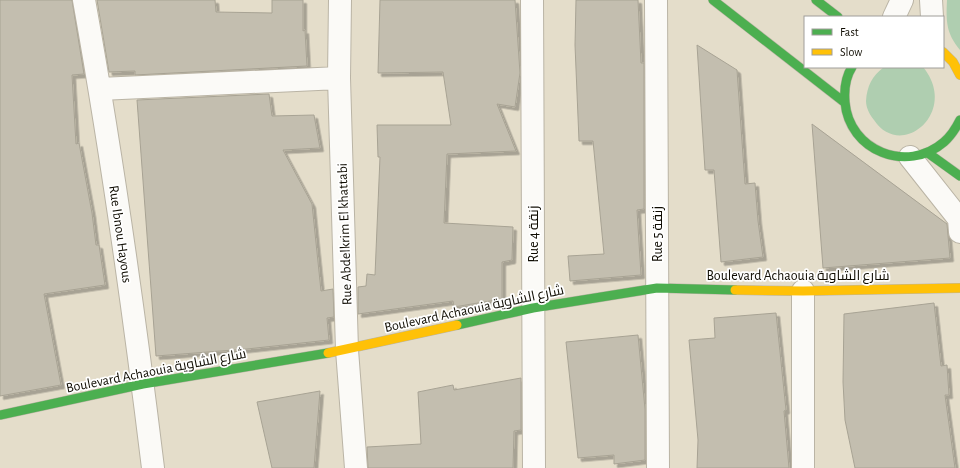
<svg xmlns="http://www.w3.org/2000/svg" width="960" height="468" font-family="'Alegreya Sans',Cairo,sans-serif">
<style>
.green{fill:#afceb0}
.building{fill:#c3beaf;stroke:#a8a394;filter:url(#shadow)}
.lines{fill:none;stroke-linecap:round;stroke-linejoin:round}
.street-casing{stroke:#bab4a5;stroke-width:24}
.fast-casing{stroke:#bab4a5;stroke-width:10}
.slow-casing{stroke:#bab4a5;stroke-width:10}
.street{stroke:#fbfaf7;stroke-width:22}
.fast{stroke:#4caf50;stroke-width:9}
.slow{stroke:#ffc107;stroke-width:9}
.labels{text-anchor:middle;stroke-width:3.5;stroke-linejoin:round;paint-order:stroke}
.street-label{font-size:14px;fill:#0f0c02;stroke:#fff}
</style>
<defs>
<filter id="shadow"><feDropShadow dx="3.5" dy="3.5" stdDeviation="0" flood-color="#0004"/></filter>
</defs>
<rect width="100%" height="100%" fill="#e4ddca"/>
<path class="green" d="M 947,0 L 960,0 L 960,50 C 946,33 946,21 947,0 Z
M 884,67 L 923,67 C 960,112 901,161 874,120 C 870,115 866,108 866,101 C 867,86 872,76 884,67 Z"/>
<path class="building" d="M 0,0 L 72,0 L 84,74 L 72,75 L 76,144 L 79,143 L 92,213 L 96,245 L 99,245 L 105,285 L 44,294 L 61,385 L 0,396 Z
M 97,0 L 215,0 L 216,12 L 272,13 L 272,0 L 303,0 L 303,31 L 305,30 L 307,66 L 135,75 L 135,71 L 109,72 Z
M 380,0 L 515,0 L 520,73 L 515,107 L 497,104 L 516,151 L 447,154 L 444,223 L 513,227 L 512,260 L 502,262 L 502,299 L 454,307 L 453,301 L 358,314 L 358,287 L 366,286 L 367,274 L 375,275 L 380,157 L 378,157 L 377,125 L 451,125 L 443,72 L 378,73 Z
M 576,0 L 638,0 L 641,63 L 644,63 L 644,209 L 637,210 L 641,275 L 570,281 L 568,256 L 604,254 L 593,141 L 579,141 L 575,45 Z
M 697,45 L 737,70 L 745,184 L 755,183 L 758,221 L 763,257 L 721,262 L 714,170 L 705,170 Z
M 269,94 L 272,116 L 314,115 L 320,148 L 283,150 L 312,204 L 321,291 L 333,289 L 334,317 L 327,318 L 329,340 L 247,349 L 156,356 L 137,100 Z
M 812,124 L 947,224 L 950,258 L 823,268 Z
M 934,303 L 941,366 L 947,365 L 949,395 L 945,395 L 955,468 L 855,468 L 845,420 L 843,382 L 844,314 Z
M 776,313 L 786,410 L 784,411 L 789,468 L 697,468 L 698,440 L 689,340 L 715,338 L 714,318 Z
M 638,335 L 645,409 L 645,460 L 614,464 L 614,455 L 578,458 L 566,342 Z
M 521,378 L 521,430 L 514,431 L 513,468 L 368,468 L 367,447 L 421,444 L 418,392 L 453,385 L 454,390 Z
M 320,391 L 314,468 L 272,468 L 257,402 Z"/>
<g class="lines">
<defs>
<path id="street" d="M 84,0 C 112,155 134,312 153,468
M 340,0 L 339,78 L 347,350 L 356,468
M 532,0 L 534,468
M 656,0 L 658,468
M 931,0 L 932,17
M 894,17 L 902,0
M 100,89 L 339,78
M 910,157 L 959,219 L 960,232
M 803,291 L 803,468"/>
<path id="fast" d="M 713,0 L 844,102
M 816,0 L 838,17
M 852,67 C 845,78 844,90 845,102 C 849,151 907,174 944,142 C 951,136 956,128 960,120
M 928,153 L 960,176
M 457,325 L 533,308 L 657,288 L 735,290
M 0,415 L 143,384 L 328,353"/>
<path id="slow" d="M 943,52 L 953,62 L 960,75
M 735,290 L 803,291 L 960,288
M 328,353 L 457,325"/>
</defs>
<use href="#street" class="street-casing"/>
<use href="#fast" class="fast-casing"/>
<use href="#slow" class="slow-casing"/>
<use href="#street" class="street"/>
<use href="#fast" class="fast"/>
<use href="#slow" class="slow"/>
</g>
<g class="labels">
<g class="street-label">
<text transform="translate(121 234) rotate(82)" y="5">Rue Ibnou Hayous</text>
<text transform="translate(344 234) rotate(-92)" y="5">Rue Abdelkrim El khattabi</text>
<text transform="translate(533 234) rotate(-90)" y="5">Rue 4 زنقة</text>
<text transform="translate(657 234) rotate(-90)" y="5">Rue 5 زنقة</text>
<text x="798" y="280">Boulevard Achaouia شارع الشاوية</text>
<text transform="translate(474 308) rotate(-12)" y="5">Boulevard Achaouia شارع الشاوية</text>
<text transform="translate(156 370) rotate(-11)" y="5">Boulevard Achaouia شارع الشاوية</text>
</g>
</g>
<rect x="804" y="16" width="140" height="52" fill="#ffffff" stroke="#9f9e9a"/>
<rect x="812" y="29" width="20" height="6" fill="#4caf50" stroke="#9f9e9a"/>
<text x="840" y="36" font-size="12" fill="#0f0c02">Fast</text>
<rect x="812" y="49" width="20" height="6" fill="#ffc107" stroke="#9f9e9a"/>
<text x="840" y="56" font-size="12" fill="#0f0c02">Slow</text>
</svg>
